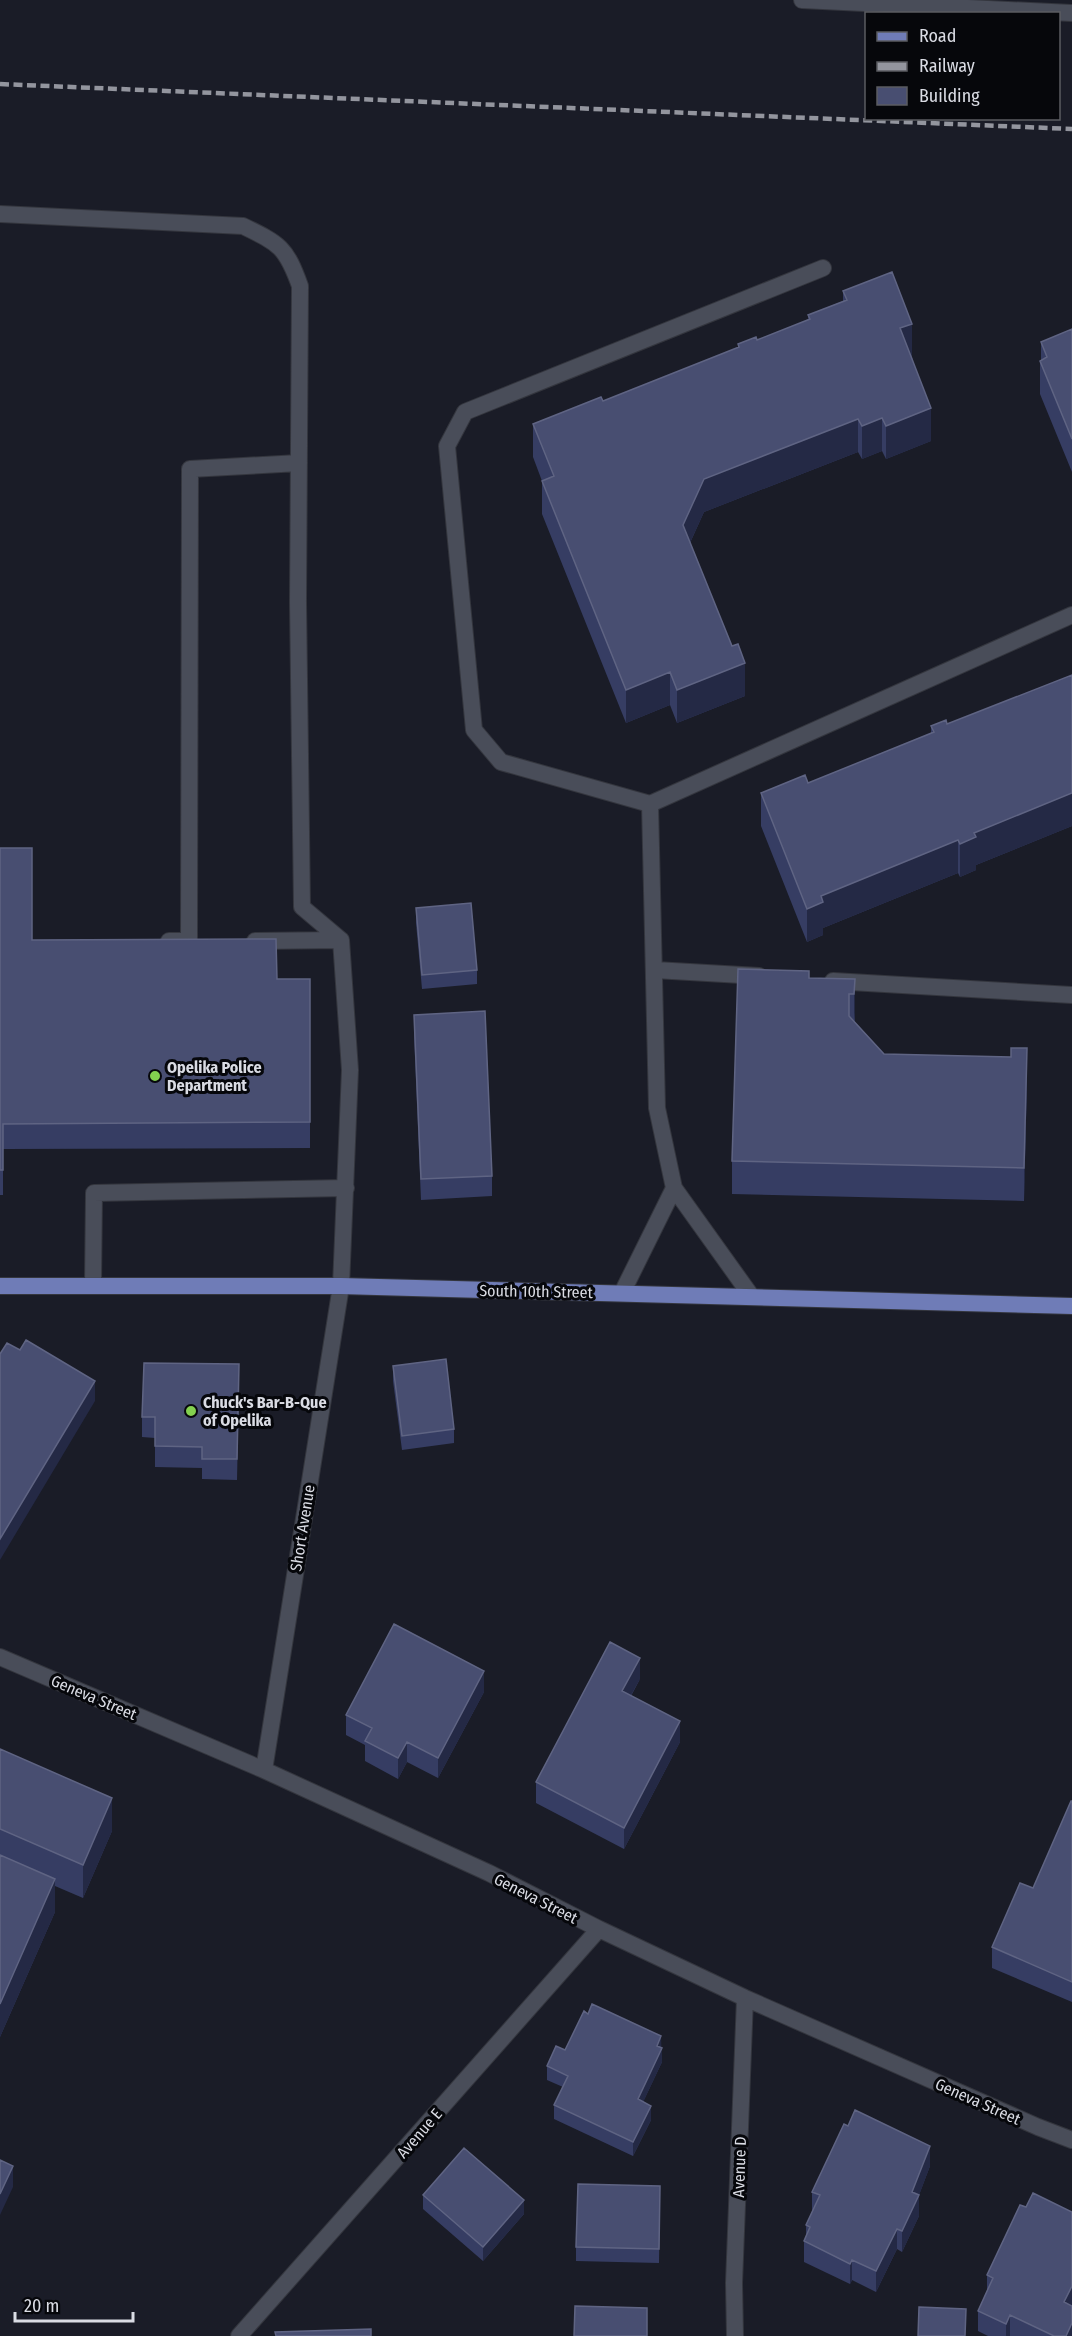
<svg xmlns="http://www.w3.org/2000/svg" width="1072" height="2336" font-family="'Fira Sans Condensed',sans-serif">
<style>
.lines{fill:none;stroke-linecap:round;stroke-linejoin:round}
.service-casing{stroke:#34363e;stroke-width:18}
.minor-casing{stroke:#34363e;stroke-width:18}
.primary-casing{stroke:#34363e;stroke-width:18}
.service{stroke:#494d59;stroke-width:16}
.minor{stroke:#494d59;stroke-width:16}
.primary{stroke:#6f7cb7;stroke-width:16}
.rail{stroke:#93959e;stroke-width:4.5;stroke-dasharray:9 4.5;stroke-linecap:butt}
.wall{fill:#363d63}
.shaded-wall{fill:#242945}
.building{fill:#484e71;stroke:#5f6483;stroke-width:1.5}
.poi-dot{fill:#83d04f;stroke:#06070b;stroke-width:2}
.labels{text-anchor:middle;stroke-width:6;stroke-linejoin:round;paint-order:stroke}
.poi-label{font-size:16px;font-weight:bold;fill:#dadce4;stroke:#06070b;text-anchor:start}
.street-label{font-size:16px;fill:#dadce4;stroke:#06070b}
</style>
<rect width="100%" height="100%" fill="#1a1c27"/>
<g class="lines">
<defs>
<path id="service" d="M 0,214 L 243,226 C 280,244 286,247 300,286 L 298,602 L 302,907 L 341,940 L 350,1070 L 341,1286
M 650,804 L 501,762 L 474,730 L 447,446 L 465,412 L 823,268
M 169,941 L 189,941 L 190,469 L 299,463
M 255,941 L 341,940
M 655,970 L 759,976
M 833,981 L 1072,995
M 93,1286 L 94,1193 L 346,1188
M 622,1293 L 674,1188
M 752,1297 L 674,1188 L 657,1108 L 650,804 L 1072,615"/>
<path id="minor" d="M 802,0 L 1072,13
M 0,1657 L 264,1770 L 489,1873 L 599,1929 L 745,1998 L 1038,2127 L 1072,2140
M 264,1770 L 341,1286
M 239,2336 L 599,1929
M 735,2336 L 734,2283 L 745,1998"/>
<path id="primary" d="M 0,1286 L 341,1286 L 1072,1306"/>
</defs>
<use href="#service" class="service-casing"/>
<use href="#minor" class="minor-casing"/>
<use href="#primary" class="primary-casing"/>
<use href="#service" class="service"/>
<use href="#minor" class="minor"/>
<use href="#primary" class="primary"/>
<path class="rail" d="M 0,84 L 1072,129"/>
</g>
<path class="wall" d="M 843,291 L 912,357 L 931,441 L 886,459 L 882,451 L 862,459 L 858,452 L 704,512 L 690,543 L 745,696 L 677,723 L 670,705 L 626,723 L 542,514 L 542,481 L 533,457 L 533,424 L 603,401 L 738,348 L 738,344 L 757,340 L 808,320 L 808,315 L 843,301 Z
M 1072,329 L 1072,472 L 1040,394 L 1040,361 L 1041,360 L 1041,342 Z
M 1072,675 L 1072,826 L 976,865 L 976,870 L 960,877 L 958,873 L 823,928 L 823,935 L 807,942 L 761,826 L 761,793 L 808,783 L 931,733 L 931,726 L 947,724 Z
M 0,848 L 32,940 L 277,979 L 310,979 L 310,1148 L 3,1149 L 3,1195 L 0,1195 Z
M 416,908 L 477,970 L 477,984 L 422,989 L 416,923 Z
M 809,978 L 855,979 L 855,1022 L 884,1054 L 1027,1081 L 1024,1201 L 732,1194 L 732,1161 Z
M 414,1015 L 492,1176 L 492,1196 L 421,1200 L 414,1035 Z
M 393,1366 L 454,1429 L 454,1443 L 402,1450 L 393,1381 Z
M 239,1385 L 237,1480 L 202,1479 L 202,1468 L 155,1467 L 155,1438 L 142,1437 L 142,1417 Z
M 640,1679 L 631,1696 L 680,1742 L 624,1849 L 536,1803 L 536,1782 Z
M 484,1692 L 438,1778 L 407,1762 L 398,1779 L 365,1761 L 365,1745 L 346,1735 L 346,1715 Z
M 0,1749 L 112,1831 L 83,1898 L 55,1886 L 55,1912 L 0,2037 Z
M 1072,1801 L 1072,2002 L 992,1968 L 992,1947 L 1033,1888 Z
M 661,2048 L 662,2062 L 643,2102 L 651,2120 L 633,2156 L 554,2119 L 554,2105 L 563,2087 L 547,2080 L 547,2066 L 565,2050 Z
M 930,2166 L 919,2195 L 919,2216 L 902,2252 L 897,2249 L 876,2292 L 852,2280 L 850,2284 L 804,2262 L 804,2241 L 806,2237 L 806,2225 L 812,2212 L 812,2192 Z
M 423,2195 L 524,2214 L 483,2261 L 423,2209 Z
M 660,2200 L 659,2263 L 576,2261 L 576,2247 Z
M 1020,2205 L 1072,2336 L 988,2336 L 978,2331 L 978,2311 L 987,2291 L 987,2275 Z"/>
<path class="shaded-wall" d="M 912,324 L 912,357 L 900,361 L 900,328 Z
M 931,408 L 931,441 L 886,459 L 886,426 Z
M 882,418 L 882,451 L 862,459 L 862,426 Z
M 858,419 L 858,452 L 704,512 L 683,558 L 683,525 L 704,479 Z
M 745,663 L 745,696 L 677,723 L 677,690 Z
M 670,672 L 670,705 L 626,723 L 626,690 Z
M 1072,793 L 1072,826 L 976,865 L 976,870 L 960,877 L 960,844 L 974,833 Z
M 958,840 L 958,873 L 823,928 L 823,935 L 807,942 L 807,909 L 821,896 Z
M 855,979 L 855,1012 L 854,1027 L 854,994 Z
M 1027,1048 L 1027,1081 L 1024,1201 L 1024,1168 Z
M 95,1381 L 95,1401 L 0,1560 L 0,1539 Z
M 640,1658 L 640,1679 L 622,1711 L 622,1691 Z
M 484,1671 L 484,1692 L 438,1778 L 438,1758 Z
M 680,1721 L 680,1742 L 624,1849 L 624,1828 Z
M 407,1742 L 407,1762 L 398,1779 L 398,1758 Z
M 112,1798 L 112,1831 L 83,1898 L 83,1865 Z
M 55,1879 L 55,1912 L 0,2037 L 0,2004 Z
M 661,2036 L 662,2062 L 638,2113 L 638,2099 Z
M 651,2106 L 651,2120 L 633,2156 L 633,2142 Z
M 930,2146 L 930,2166 L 918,2198 L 919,2195 L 919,2216 L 902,2252 L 902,2231 L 912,2192 Z
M 13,2166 L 13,2187 L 0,2215 L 0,2194 Z
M 524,2200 L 524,2214 L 483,2261 L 483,2247 Z
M 897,2229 L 897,2249 L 876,2292 L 876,2271 Z
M 852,2260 L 852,2280 L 850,2284 L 850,2264 Z
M 1072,2286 L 1072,2306 L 1064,2302 Z
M 1010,2315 L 1010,2336 L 1006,2336 L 1006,2324 Z
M 1072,2323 L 1072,2336 L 1066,2336 Z"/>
<path class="building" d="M 892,272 L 912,324 L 900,328 L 931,408 L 886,426 L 882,418 L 862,426 L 858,419 L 704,479 L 683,525 L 732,646 L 738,644 L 745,663 L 677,690 L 670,672 L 626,690 L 542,481 L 554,476 L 533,424 L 601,397 L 603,401 L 739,347 L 738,344 L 756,337 L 757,340 L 810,319 L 808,315 L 847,300 L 843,291 Z
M 1072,329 L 1072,439 L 1040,361 L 1047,357 L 1041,342 Z
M 1072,675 L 1072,793 L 974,833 L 976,837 L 960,844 L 958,840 L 821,896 L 823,902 L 807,909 L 761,793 L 805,775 L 808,783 L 934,732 L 931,726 L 946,720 L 947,724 Z
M 0,848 L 32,848 L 32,940 L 276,939 L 277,979 L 310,979 L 310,1122 L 3,1124 L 3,1170 L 0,1170 Z
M 471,903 L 477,970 L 422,975 L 416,908 Z
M 738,969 L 809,971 L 809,978 L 855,979 L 854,994 L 849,994 L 849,1016 L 884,1054 L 1011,1057 L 1011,1048 L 1027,1048 L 1024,1168 L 732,1161 Z
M 485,1011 L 492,1176 L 421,1179 L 414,1015 Z
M 26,1340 L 95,1381 L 0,1539 L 0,1354 L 7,1343 L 20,1350 Z
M 446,1359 L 454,1429 L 402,1436 L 393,1366 Z
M 144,1363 L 239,1364 L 237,1459 L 202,1459 L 202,1447 L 155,1446 L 155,1417 L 142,1417 Z
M 394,1624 L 484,1671 L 438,1758 L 407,1742 L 398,1758 L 365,1741 L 372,1728 L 346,1715 Z
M 610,1642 L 640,1658 L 622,1691 L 680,1721 L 624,1828 L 536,1782 Z
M 0,1749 L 112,1798 L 83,1865 L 0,1829 Z
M 1071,1801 L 1072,1801 L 1072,1982 L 992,1947 L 1020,1883 L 1033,1888 Z
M 0,1855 L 55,1879 L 0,2004 Z
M 592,2004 L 661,2036 L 657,2046 L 662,2048 L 638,2099 L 651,2106 L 633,2142 L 554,2105 L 568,2076 L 547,2066 L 556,2046 L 565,2050 L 584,2011 L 588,2014 Z
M 855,2110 L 930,2146 L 912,2192 L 919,2195 L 902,2231 L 897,2229 L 876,2271 L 852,2260 L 850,2264 L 804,2241 L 810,2227 L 806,2225 L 820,2195 L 812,2192 L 844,2124 L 848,2126 Z
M 464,2148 L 524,2200 L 483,2247 L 423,2195 Z
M 0,2160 L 13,2166 L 0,2194 Z
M 578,2184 L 660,2186 L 659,2249 L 576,2247 Z
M 1033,2193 L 1072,2212 L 1072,2286 L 1064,2302 L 1072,2306 L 1072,2323 L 1066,2336 L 1054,2336 L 1010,2315 L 1006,2324 L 978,2311 L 993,2278 L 987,2275 L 1020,2205 L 1026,2207 Z
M 575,2306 L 647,2308 L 647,2336 L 574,2336 Z
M 919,2307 L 966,2309 L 965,2336 L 918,2336 Z
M 371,2329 L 371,2336 L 276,2336 L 275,2332 Z"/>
<g class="poi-dot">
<circle cx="155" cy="1076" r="6"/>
<circle cx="191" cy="1411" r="6"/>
</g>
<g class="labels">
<g class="poi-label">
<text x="167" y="1073">Opelika Police<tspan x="167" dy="18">Department</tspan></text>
<text x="203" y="1408">Chuck's Bar-B-Que<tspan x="203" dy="18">of Opelika</tspan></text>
</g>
<g class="street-label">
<text transform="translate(536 1291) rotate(1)" y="6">South 10th Street</text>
<text transform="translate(302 1528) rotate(-81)" y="6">Short Avenue</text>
<text transform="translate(94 1697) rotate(23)" y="6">Geneva Street</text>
<text transform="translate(536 1898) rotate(27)" y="6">Geneva Street</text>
<text transform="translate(978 2101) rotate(24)" y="6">Geneva Street</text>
<text transform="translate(419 2133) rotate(-49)" y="6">Avenue E</text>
<text transform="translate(739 2167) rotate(-88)" y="6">Avenue D</text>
</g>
</g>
<rect x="865" y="12" width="195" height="108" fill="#06070b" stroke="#5b5c62" stroke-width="1.5"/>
<rect x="877" y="32" width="30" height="9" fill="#6f7cb7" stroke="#5b5c62" stroke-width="1.5"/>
<text x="919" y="42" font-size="18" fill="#dadce4">Road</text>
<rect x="877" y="62" width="30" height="9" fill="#93959e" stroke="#5b5c62" stroke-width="1.5"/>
<text x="919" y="72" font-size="18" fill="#dadce4">Railway</text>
<rect x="877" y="87" width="30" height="18" fill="#484e71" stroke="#5b5c62" stroke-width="1.5"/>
<text x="919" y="102" font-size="18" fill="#dadce4">Building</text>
<path d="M15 2312v9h118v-9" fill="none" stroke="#dadce4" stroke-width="3"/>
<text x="24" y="2312" font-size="18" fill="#dadce4" stroke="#06070b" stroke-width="4.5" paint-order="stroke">20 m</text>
</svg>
